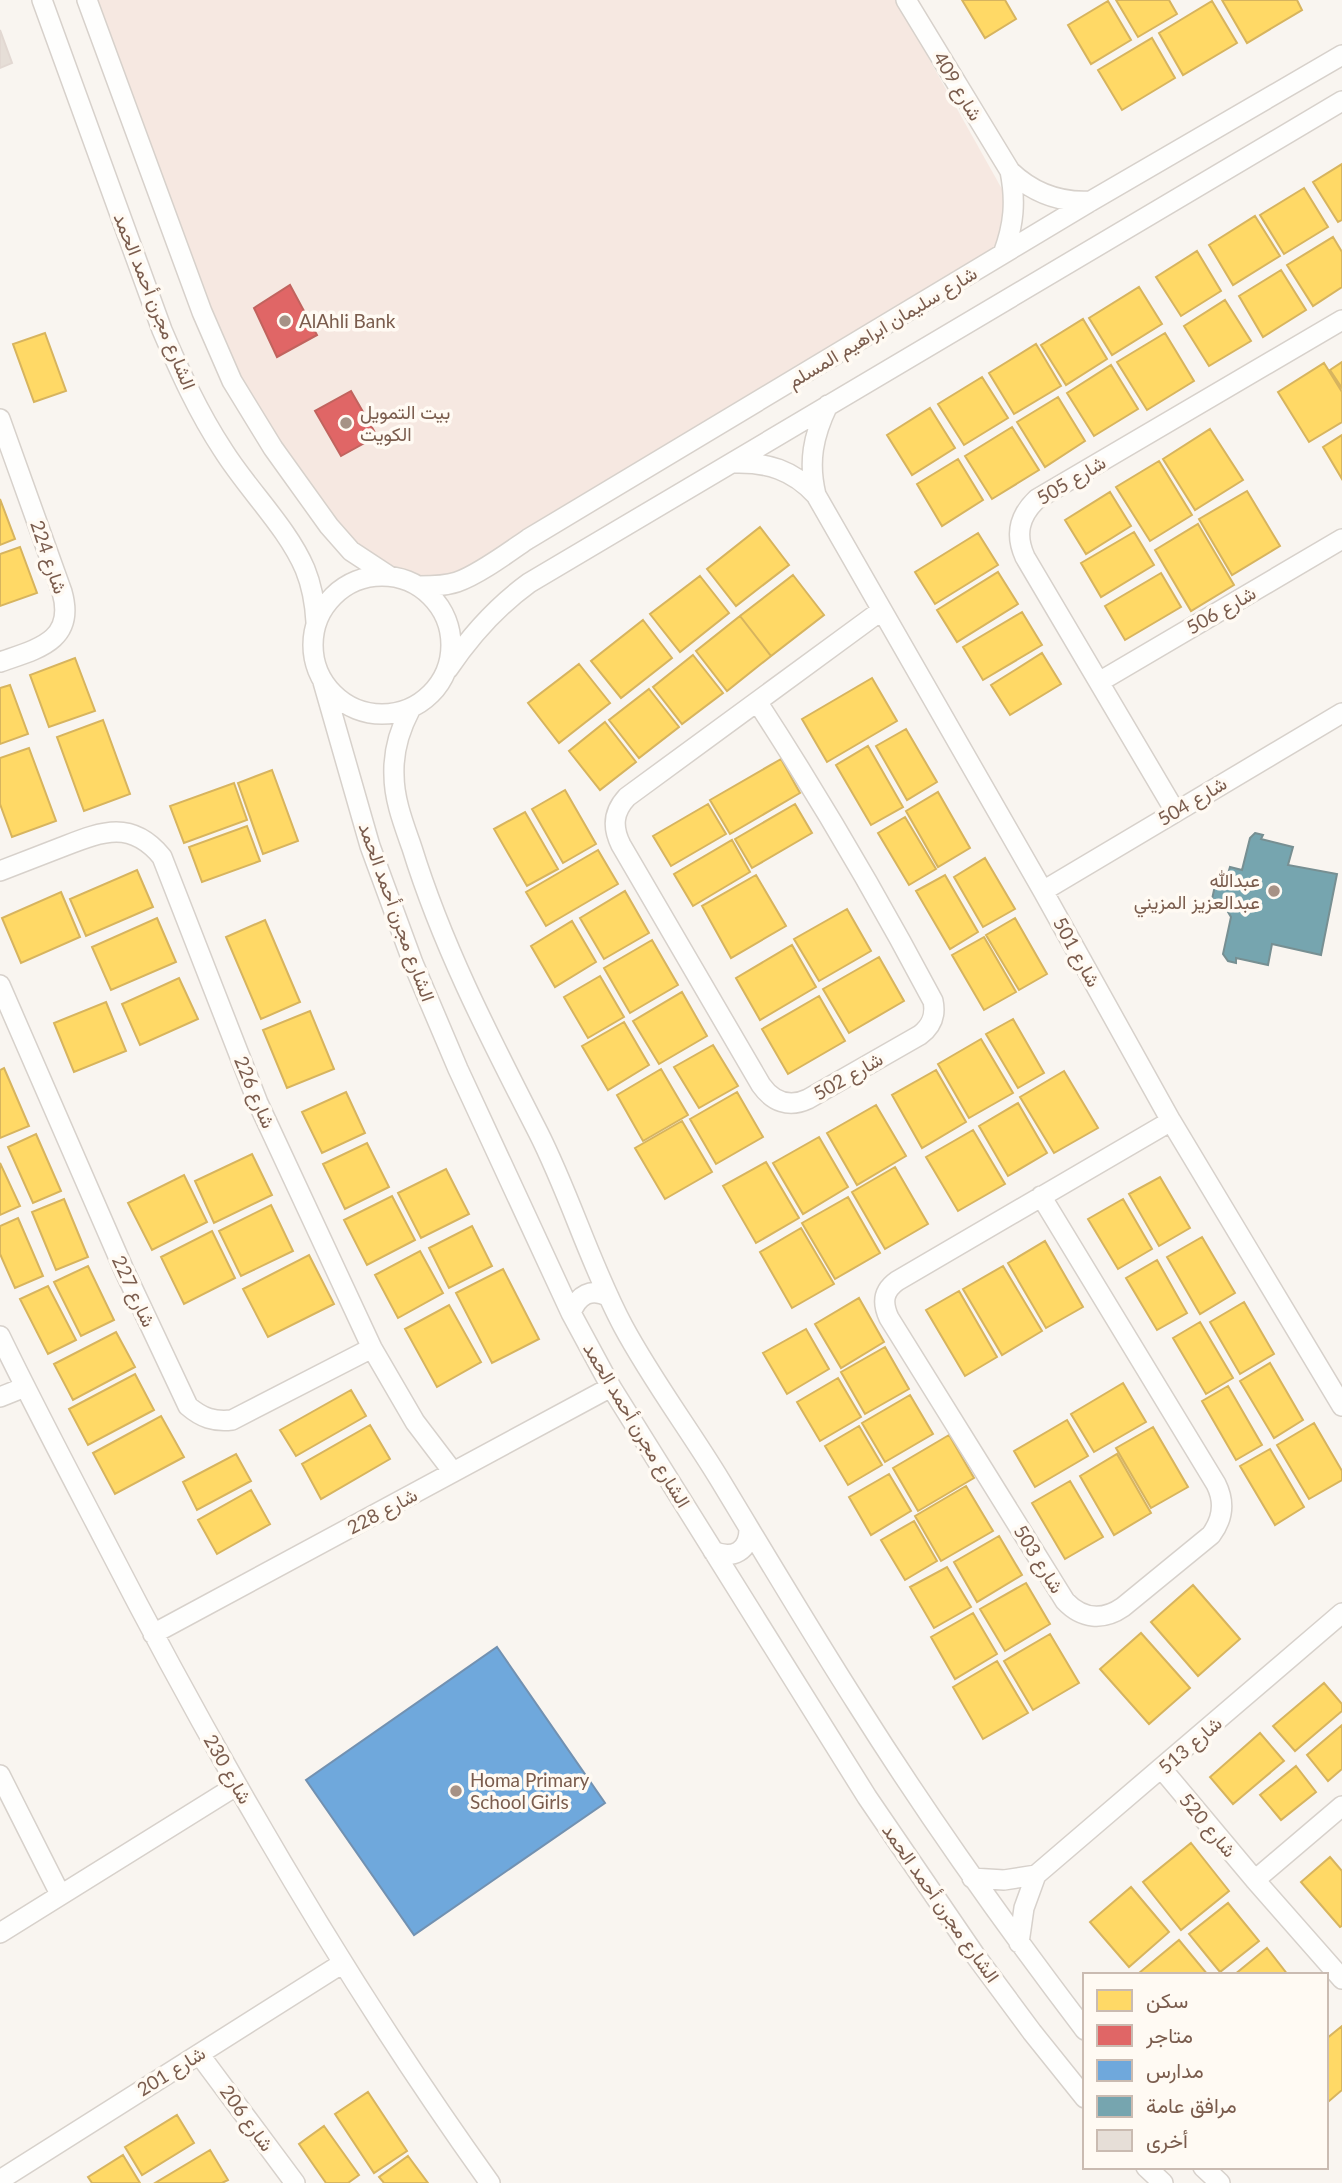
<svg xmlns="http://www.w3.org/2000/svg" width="1342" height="2183" font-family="Lato,Vazirmatn,sans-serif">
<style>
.commercial{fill:#f6e8e1}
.homes{fill:#ffd966;stroke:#d7b45e;stroke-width:2}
.shops{fill:#e06666;stroke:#c1635e;stroke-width:2}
.schools{fill:#6fa8dc;stroke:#7291b1;stroke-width:2}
.public{fill:#76a5af;stroke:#778f92;stroke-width:2}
.building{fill:#e6ded7;stroke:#e2d8d2;stroke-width:2}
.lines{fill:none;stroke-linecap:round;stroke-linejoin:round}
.minor-casing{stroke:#d7d1cb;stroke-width:22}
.minor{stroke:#fefefd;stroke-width:19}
.poi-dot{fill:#a69286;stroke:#fffaf3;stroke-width:2.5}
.labels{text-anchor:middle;stroke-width:7;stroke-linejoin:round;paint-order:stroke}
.street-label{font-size:19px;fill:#7a5c4d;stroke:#fffaf3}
.poi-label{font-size:19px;fill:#7a5c4d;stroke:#fffaf3;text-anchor:start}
</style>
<rect width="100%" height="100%" fill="#f9f5f0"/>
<path class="commercial" d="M 87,0 L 896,0 L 1007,198 L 1006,226 L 995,248 L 474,574 L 419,586 L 389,576 L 351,551 L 232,381 Z"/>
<path class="homes" d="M 962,0 L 1005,0 L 1016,19 L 985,38 Z
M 1116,0 L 1169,0 L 1177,14 L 1138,37 Z
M 1222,0 L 1297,0 L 1302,10 L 1247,43 Z
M 1108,1 L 1131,40 L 1091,64 L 1068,25 Z
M 1212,1 L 1237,43 L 1183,75 L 1159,33 Z
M 1152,38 L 1175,78 L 1122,110 L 1098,70 Z
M 1342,164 L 1342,220 L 1338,222 L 1313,182 Z
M 1304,188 L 1328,227 L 1284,254 L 1260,215 Z
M 1255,216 L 1280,256 L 1233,285 L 1209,245 Z
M 1333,237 L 1342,252 L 1342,287 L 1313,306 L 1287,265 Z
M 1197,251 L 1221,291 L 1181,316 L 1156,277 Z
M 1281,270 L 1306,310 L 1263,337 L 1239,296 Z
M 1139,287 L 1162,324 L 1112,355 L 1089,318 Z
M 1225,300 L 1251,341 L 1209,366 L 1184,326 Z
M 1083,319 L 1107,359 L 1066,385 L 1041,345 Z
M 45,333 L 66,391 L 34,402 L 13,344 Z
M 1165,333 L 1194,381 L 1147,410 L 1117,362 Z
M 1036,344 L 1061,386 L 1014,414 L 989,373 Z
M 1342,362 L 1342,388 L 1330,370 Z
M 1324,363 L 1342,392 L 1342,422 L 1309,442 L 1278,392 Z
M 1111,365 L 1138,409 L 1094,436 L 1067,393 Z
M 982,377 L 1008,418 L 964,445 L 938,404 Z
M 1058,397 L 1085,441 L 1045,467 L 1017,422 Z
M 930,408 L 955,448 L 912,475 L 887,435 Z
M 1012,427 L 1039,470 L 992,499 L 965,456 Z
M 1210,429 L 1243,480 L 1195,510 L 1163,459 Z
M 1342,435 L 1342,479 L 1323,447 Z
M 958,459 L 983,500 L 942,526 L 917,484 Z
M 1159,461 L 1192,515 L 1150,541 L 1116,487 Z
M 1247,491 L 1280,546 L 1232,575 L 1199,519 Z
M 1110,492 L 1131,526 L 1086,554 L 1065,520 Z
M 0,499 L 15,539 L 0,545 Z
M 1198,524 L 1234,585 L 1191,611 L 1155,550 Z
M 760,527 L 789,565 L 736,606 L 707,569 Z
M 1134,532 L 1154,565 L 1101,597 L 1081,563 Z
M 978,533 L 998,565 L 935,604 L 915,572 Z
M 20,547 L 37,593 L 0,606 L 0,554 Z
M 998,572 L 1018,604 L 957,642 L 937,610 Z
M 1161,573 L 1181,607 L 1125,640 L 1105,606 Z
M 793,575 L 824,615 L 771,656 L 740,616 Z
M 700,576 L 729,613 L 680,652 L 650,614 Z
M 1022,612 L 1042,645 L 983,680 L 963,647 Z
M 740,616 L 771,656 L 727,691 L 696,651 Z
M 643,620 L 672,658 L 621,698 L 591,661 Z
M 1042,653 L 1061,684 L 1010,715 L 991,685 Z
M 693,655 L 723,693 L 682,724 L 653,687 Z
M 75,658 L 95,711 L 49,727 L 30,675 Z
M 579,664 L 610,703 L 559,743 L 528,703 Z
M 872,678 L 897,721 L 827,762 L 802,719 Z
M 10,685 L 28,734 L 0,744 L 0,688 Z
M 649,689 L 679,727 L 639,758 L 609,720 Z
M 103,720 L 130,794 L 84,811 L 57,737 Z
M 605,722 L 636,762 L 600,790 L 569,751 Z
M 906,729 L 937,782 L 907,800 L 876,746 Z
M 868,746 L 903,807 L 871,825 L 836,765 Z
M 29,748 L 56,821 L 12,837 L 0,804 L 0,758 Z
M 781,759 L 800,793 L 730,834 L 710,800 Z
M 272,770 L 298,841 L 263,854 L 238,783 Z
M 234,783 L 247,820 L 184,843 L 170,806 Z
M 565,790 L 596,844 L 563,863 L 532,809 Z
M 938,792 L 970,848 L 938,867 L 906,811 Z
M 708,804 L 726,834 L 671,866 L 653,836 Z
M 795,804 L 812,833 L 752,868 L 735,839 Z
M 525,812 L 558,869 L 527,886 L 494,829 Z
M 905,817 L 936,869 L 909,885 L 878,833 Z
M 247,826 L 260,861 L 202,882 L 189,847 Z
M 732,840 L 750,872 L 693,906 L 674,874 Z
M 598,850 L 618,884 L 546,926 L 526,892 Z
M 985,858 L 1015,909 L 983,927 L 954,877 Z
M 137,870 L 153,907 L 86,936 L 70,899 Z
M 756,875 L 786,926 L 731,958 L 702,906 Z
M 945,875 L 978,932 L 950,949 L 916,891 Z
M 625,891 L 649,933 L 604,959 L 580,918 Z
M 61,892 L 80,937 L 21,963 L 2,918 Z
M 847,909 L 871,951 L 819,981 L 794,939 Z
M 157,918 L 176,962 L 111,990 L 92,947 Z
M 1015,918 L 1047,974 L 1019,990 L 986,935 Z
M 265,920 L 300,1002 L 261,1019 L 226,937 Z
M 572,921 L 596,962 L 555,987 L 531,946 Z
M 984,937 L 1016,992 L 984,1010 L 952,955 Z
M 652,940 L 678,985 L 630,1013 L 604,968 Z
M 792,945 L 816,987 L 760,1020 L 736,978 Z
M 879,957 L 904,1001 L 849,1033 L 823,989 Z
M 600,976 L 624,1017 L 588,1038 L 564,997 Z
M 179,978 L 198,1019 L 140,1045 L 122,1004 Z
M 682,992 L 707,1036 L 659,1064 L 633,1021 Z
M 819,996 L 845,1041 L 788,1074 L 762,1029 Z
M 106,1002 L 126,1051 L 74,1072 L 54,1023 Z
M 310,1011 L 334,1069 L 287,1088 L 263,1030 Z
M 1013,1019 L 1044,1073 L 1018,1088 L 986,1034 Z
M 624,1022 L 649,1065 L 608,1090 L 582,1046 Z
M 981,1039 L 1013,1093 L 969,1118 L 938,1064 Z
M 713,1045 L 738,1086 L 699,1108 L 674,1067 Z
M 4,1068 L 29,1126 L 0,1138 L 0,1070 Z
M 661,1069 L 688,1115 L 643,1141 L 617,1095 Z
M 936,1070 L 966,1122 L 922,1148 L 892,1095 Z
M 1064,1071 L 1098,1128 L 1054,1153 L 1020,1097 Z
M 346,1092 L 365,1133 L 322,1153 L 302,1112 Z
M 737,1092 L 763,1137 L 716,1164 L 690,1119 Z
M 1018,1103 L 1047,1153 L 1008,1176 L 979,1126 Z
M 876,1105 L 906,1156 L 857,1185 L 827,1133 Z
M 682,1121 L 712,1172 L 665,1199 L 635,1148 Z
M 973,1130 L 1005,1184 L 958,1211 L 926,1157 Z
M 36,1134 L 61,1191 L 33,1203 L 8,1147 Z
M 819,1137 L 848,1187 L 803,1214 L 773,1163 Z
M 367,1143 L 389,1187 L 345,1209 L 323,1164 Z
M 252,1154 L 272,1195 L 214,1223 L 195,1181 Z
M 766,1162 L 799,1218 L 756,1243 L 723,1186 Z
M 0,1163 L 20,1206 L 0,1215 Z
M 895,1167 L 928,1224 L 885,1249 L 852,1192 Z
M 446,1169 L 469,1214 L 421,1238 L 398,1193 Z
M 184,1175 L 207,1222 L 152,1250 L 128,1203 Z
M 1160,1177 L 1190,1228 L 1159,1246 L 1129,1194 Z
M 392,1196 L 415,1240 L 367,1265 L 344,1220 Z
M 848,1197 L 880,1253 L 835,1279 L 802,1223 Z
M 64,1199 L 88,1257 L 56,1270 L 32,1212 Z
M 1123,1199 L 1152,1249 L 1118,1269 L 1088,1219 Z
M 271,1205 L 293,1251 L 241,1276 L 219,1231 Z
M 18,1218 L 43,1276 L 15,1288 L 0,1254 L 0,1226 Z
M 472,1226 L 492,1266 L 449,1288 L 429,1248 Z
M 801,1228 L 834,1284 L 792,1308 L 760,1252 Z
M 212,1231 L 235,1278 L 184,1304 L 161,1257 Z
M 1202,1237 L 1235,1293 L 1200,1314 L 1167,1257 Z
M 1045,1241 L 1083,1307 L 1046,1328 L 1008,1263 Z
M 420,1251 L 443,1293 L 398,1318 L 375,1275 Z
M 309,1255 L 334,1304 L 268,1337 L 243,1289 Z
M 1157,1260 L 1187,1313 L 1157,1330 L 1126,1278 Z
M 88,1266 L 114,1320 L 81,1336 L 54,1282 Z
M 1003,1266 L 1042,1331 L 1002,1355 L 963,1289 Z
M 503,1269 L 539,1339 L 492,1363 L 456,1293 Z
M 48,1286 L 76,1340 L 48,1354 L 20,1299 Z
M 959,1291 L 997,1357 L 965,1376 L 926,1310 Z
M 859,1298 L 884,1342 L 841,1368 L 815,1324 Z
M 1244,1302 L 1274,1354 L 1240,1374 L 1210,1322 Z
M 449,1305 L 481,1362 L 437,1387 L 405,1329 Z
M 1200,1322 L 1233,1378 L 1206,1394 L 1173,1338 Z
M 806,1329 L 829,1369 L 787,1394 L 763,1353 Z
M 116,1332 L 135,1367 L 73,1400 L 54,1364 Z
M 885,1347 L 909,1389 L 865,1414 L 841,1372 Z
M 1270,1363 L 1303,1420 L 1274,1438 L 1240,1381 Z
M 135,1374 L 154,1410 L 88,1445 L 69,1409 Z
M 838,1378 L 861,1417 L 820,1441 L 797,1402 Z
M 1123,1383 L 1146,1422 L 1094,1452 L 1071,1414 Z
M 1228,1386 L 1262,1445 L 1236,1460 L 1202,1401 Z
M 351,1390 L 366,1416 L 296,1456 L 280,1430 Z
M 910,1395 L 933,1434 L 885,1462 L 862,1423 Z
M 161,1416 L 184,1457 L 115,1494 L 93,1453 Z
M 1067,1420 L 1088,1456 L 1035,1487 L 1014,1451 Z
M 1314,1423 L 1342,1471 L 1342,1480 L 1309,1499 L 1277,1445 Z
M 370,1425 L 390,1459 L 321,1499 L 302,1464 Z
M 859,1426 L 882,1465 L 848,1485 L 825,1446 Z
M 1153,1427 L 1188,1487 L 1151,1508 L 1116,1448 Z
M 949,1435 L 974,1478 L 918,1511 L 893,1468 Z
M 1270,1449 L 1304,1507 L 1275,1525 L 1240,1466 Z
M 236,1454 L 251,1481 L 197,1510 L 183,1482 Z
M 1117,1454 L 1151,1513 L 1114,1535 L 1080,1476 Z
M 889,1474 L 911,1511 L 871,1535 L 849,1497 Z
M 1070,1481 L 1103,1537 L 1065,1559 L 1032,1503 Z
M 966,1486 L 993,1531 L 941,1561 L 915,1516 Z
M 251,1490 L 270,1524 L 217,1554 L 198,1520 Z
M 914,1521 L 937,1561 L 905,1580 L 881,1540 Z
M 999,1536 L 1022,1575 L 977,1602 L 954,1562 Z
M 947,1567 L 971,1607 L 934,1628 L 910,1587 Z
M 1026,1583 L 1050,1624 L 1005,1651 L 980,1609 Z
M 1193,1585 L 1240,1639 L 1198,1676 L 1151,1622 Z
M 973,1613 L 997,1654 L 955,1679 L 931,1637 Z
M 1141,1633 L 1190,1688 L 1149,1724 L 1100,1669 Z
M 1050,1634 L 1079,1683 L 1033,1710 L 1004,1661 Z
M 997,1661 L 1028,1713 L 983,1739 L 953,1687 Z
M 1324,1683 L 1342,1704 L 1342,1711 L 1295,1751 L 1273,1726 Z
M 1342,1725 L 1342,1769 L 1328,1781 L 1307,1755 Z
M 1260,1733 L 1284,1761 L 1233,1804 L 1210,1777 Z
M 1296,1766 L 1316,1792 L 1281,1820 L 1260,1795 Z
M 1191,1843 L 1229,1891 L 1181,1930 L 1143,1882 Z
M 1330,1857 L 1342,1871 L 1342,1926 L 1340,1927 L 1301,1882 Z
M 1131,1887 L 1169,1932 L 1129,1967 L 1090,1922 Z
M 1228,1903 L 1259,1941 L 1220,1972 L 1189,1934 Z
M 1179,1940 L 1208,1975 L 1141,1975 L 1139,1973 Z
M 1267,1948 L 1288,1975 L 1234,1975 Z
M 1342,2026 L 1342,2090 L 1328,2102 L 1326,2039 Z
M 368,2092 L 407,2151 L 374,2173 L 335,2114 Z
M 177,2115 L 194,2143 L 142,2175 L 125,2147 Z
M 324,2126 L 359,2175 L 348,2183 L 326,2183 L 299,2144 Z
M 210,2150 L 228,2180 L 222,2183 L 155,2183 Z
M 123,2155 L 140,2183 L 92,2183 L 88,2177 Z
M 408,2156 L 428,2183 L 384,2183 L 379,2177 Z"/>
<path class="shops" d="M 290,285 L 317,335 L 277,357 L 254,308 Z
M 351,391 L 377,436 L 341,456 L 315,411 Z"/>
<path class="schools" d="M 497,1647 L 605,1803 L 414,1935 L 306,1780 Z"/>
<path class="public" d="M 1255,833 L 1263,835 L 1261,839 L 1293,847 L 1288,865 L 1337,874 L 1321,955 L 1272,944 L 1268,965 L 1236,958 L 1236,963 L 1228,961 L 1223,954 L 1231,917 L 1225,907 L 1211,904 L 1217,876 L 1227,877 L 1230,867 L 1242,870 L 1250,838 Z"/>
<path class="building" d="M 0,30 L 12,63 L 0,68 Z"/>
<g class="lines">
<defs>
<path id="minor" d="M 42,0 L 162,330 C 180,372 198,412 223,450 C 248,490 287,527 305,569 C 312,586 315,604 316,622
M 87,0 L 202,312 L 232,381 L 273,448 L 329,526 L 351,551 L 389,576
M 906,0 L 1010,171 C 1033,193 1059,203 1091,201
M 1003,254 C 1014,225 1016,201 1010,171
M 0,419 L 62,592 C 76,641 37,649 0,662
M 734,463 C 767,462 793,470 816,495 L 1043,891 L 1171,1121 L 1342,1406
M 816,495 C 808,462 813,436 828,405
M313 645a69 69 0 1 1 138 0a69 69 0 1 1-138 0Z
M 419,586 C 432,586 445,586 457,582 C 478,575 509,552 528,539 L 1091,201 L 1342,55
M 448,669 C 471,635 496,607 529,583 L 1342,101
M 323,682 L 370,846 L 413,963 L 458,1069 L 571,1313 L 611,1387 L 867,1797 L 975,1955 L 1032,2032 L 1085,2098
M 1099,682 L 1342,539
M 758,703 C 821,800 879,899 933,1001 C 936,1015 932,1026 920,1035 L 808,1099 C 789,1108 773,1102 761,1085 L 621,845 C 612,827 613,812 627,797 L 882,610
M 410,710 C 399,731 393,751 394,775 C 394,800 404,825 412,848 C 443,948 491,1040 538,1132 C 570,1195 590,1264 623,1326 C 652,1380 689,1429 720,1480 C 766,1556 811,1632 859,1707 C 929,1818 1005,1925 1085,2030
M 1175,811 L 1025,557 C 1015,535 1019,516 1037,499 L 1342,320
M 0,871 C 21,863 41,855 62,847 C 101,832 131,819 162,857 L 258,1103 L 372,1348 L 415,1422 L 453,1472
M 1043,891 L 1342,713
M 0,985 L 124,1270 L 188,1406 C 202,1418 214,1422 232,1420 L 372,1348
M 1041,1196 L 1216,1484 C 1225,1502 1223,1519 1211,1535 L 1123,1607 C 1103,1621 1082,1619 1065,1601 L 889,1318 C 882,1303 883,1291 897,1281 L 1171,1121
M 571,1313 C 578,1295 591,1287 609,1297
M 0,1336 C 34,1406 70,1474 106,1543 C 220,1764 345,1981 490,2183
M 0,1397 L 25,1387
M 713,1551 C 733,1560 749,1551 749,1529
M 153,1634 L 611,1387
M 1162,1769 L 1255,1880 L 1342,1979
M 0,1775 L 60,1894
M 972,1878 L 1004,1880 L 1036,1875
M 1255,1880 L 1342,1806
M 0,1933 L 236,1786
M 1019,1943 L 1024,1908 L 1036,1875 L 1342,1613
M 199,2054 L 295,2183
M 1146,2167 L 1163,2183
M 1203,2167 L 1220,2183
M 0,2180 L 343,1963"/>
</defs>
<use href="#minor" class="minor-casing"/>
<use href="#minor" class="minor"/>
</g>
<g class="poi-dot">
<circle cx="285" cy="321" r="7"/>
<circle cx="346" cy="423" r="7"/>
<circle cx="1274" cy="891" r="7"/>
<circle cx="456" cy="1791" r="7"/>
</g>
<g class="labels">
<g class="street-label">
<text transform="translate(958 86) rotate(59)" y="7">شارع 409</text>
<text transform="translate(155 301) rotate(68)" y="7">الشارع مجرن أحمد الحمد</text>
<text transform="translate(882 327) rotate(-31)" y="7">شارع سليمان ابراهيم المسلم</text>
<text transform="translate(1071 480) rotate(-31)" y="7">شارع 505</text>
<text transform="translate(49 557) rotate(71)" y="7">شارع 224</text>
<text transform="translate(1221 610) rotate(-30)" y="7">شارع 506</text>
<text transform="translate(1192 801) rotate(-31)" y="7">شارع 504</text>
<text transform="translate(397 912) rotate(70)" y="7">الشارع مجرن أحمد الحمد</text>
<text transform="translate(1077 952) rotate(61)" y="7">شارع 501</text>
<text transform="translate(848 1076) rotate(-30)" y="7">شارع 502</text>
<text transform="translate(255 1092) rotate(67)" y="7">شارع 226</text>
<text transform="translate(134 1291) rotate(65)" y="7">شارع 227</text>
<text transform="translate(637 1425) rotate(59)" y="7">الشارع مجرن أحمد الحمد</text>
<text transform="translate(382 1511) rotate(-28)" y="7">شارع 228</text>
<text transform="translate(1039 1559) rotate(58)" y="7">شارع 503</text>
<text transform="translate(1190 1745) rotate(-41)" y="7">شارع 513</text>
<text transform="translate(228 1769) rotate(60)" y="7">شارع 230</text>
<text transform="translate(1208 1825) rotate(50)" y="7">شارع 520</text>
<text transform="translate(941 1903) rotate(55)" y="7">الشارع مجرن أحمد الحمد</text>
<text transform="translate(171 2071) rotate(-32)" y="7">شارع 201</text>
<text transform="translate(247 2118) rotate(54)" y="7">شارع 206</text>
</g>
<g class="poi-label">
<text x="299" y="328">AlAhli Bank</text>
<text x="360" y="419">بيت التمويل<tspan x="360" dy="22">الكويت</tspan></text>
<text x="1260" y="887" text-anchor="end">عبدالله<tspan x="1260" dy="22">عبدالعزيز المزيني</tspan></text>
<text x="470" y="1787">Homa Primary<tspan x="470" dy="22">School Girls</tspan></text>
</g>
</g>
<rect x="1083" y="1973" width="245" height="196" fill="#fffaf3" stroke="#cabbb1" stroke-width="2"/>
<rect x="1097" y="1990" width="35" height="21" fill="#ffd966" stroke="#cabbb1" stroke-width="2"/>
<text x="1146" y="2008" font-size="21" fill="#7a5c4d">سكن</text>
<rect x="1097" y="2025" width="35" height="21" fill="#e06666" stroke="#cabbb1" stroke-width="2"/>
<text x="1146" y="2043" font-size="21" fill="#7a5c4d">متاجر</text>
<rect x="1097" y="2060" width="35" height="21" fill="#6fa8dc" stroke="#cabbb1" stroke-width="2"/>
<text x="1146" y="2078" font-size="21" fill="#7a5c4d">مدارس</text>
<rect x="1097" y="2096" width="35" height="21" fill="#76a5af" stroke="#cabbb1" stroke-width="2"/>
<text x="1146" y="2113" font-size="21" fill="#7a5c4d">مرافق عامة</text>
<rect x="1097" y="2130" width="35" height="21" fill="#e6ded7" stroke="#cabbb1" stroke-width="2"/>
<text x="1146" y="2148" font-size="21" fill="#7a5c4d">أخرى</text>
</svg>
